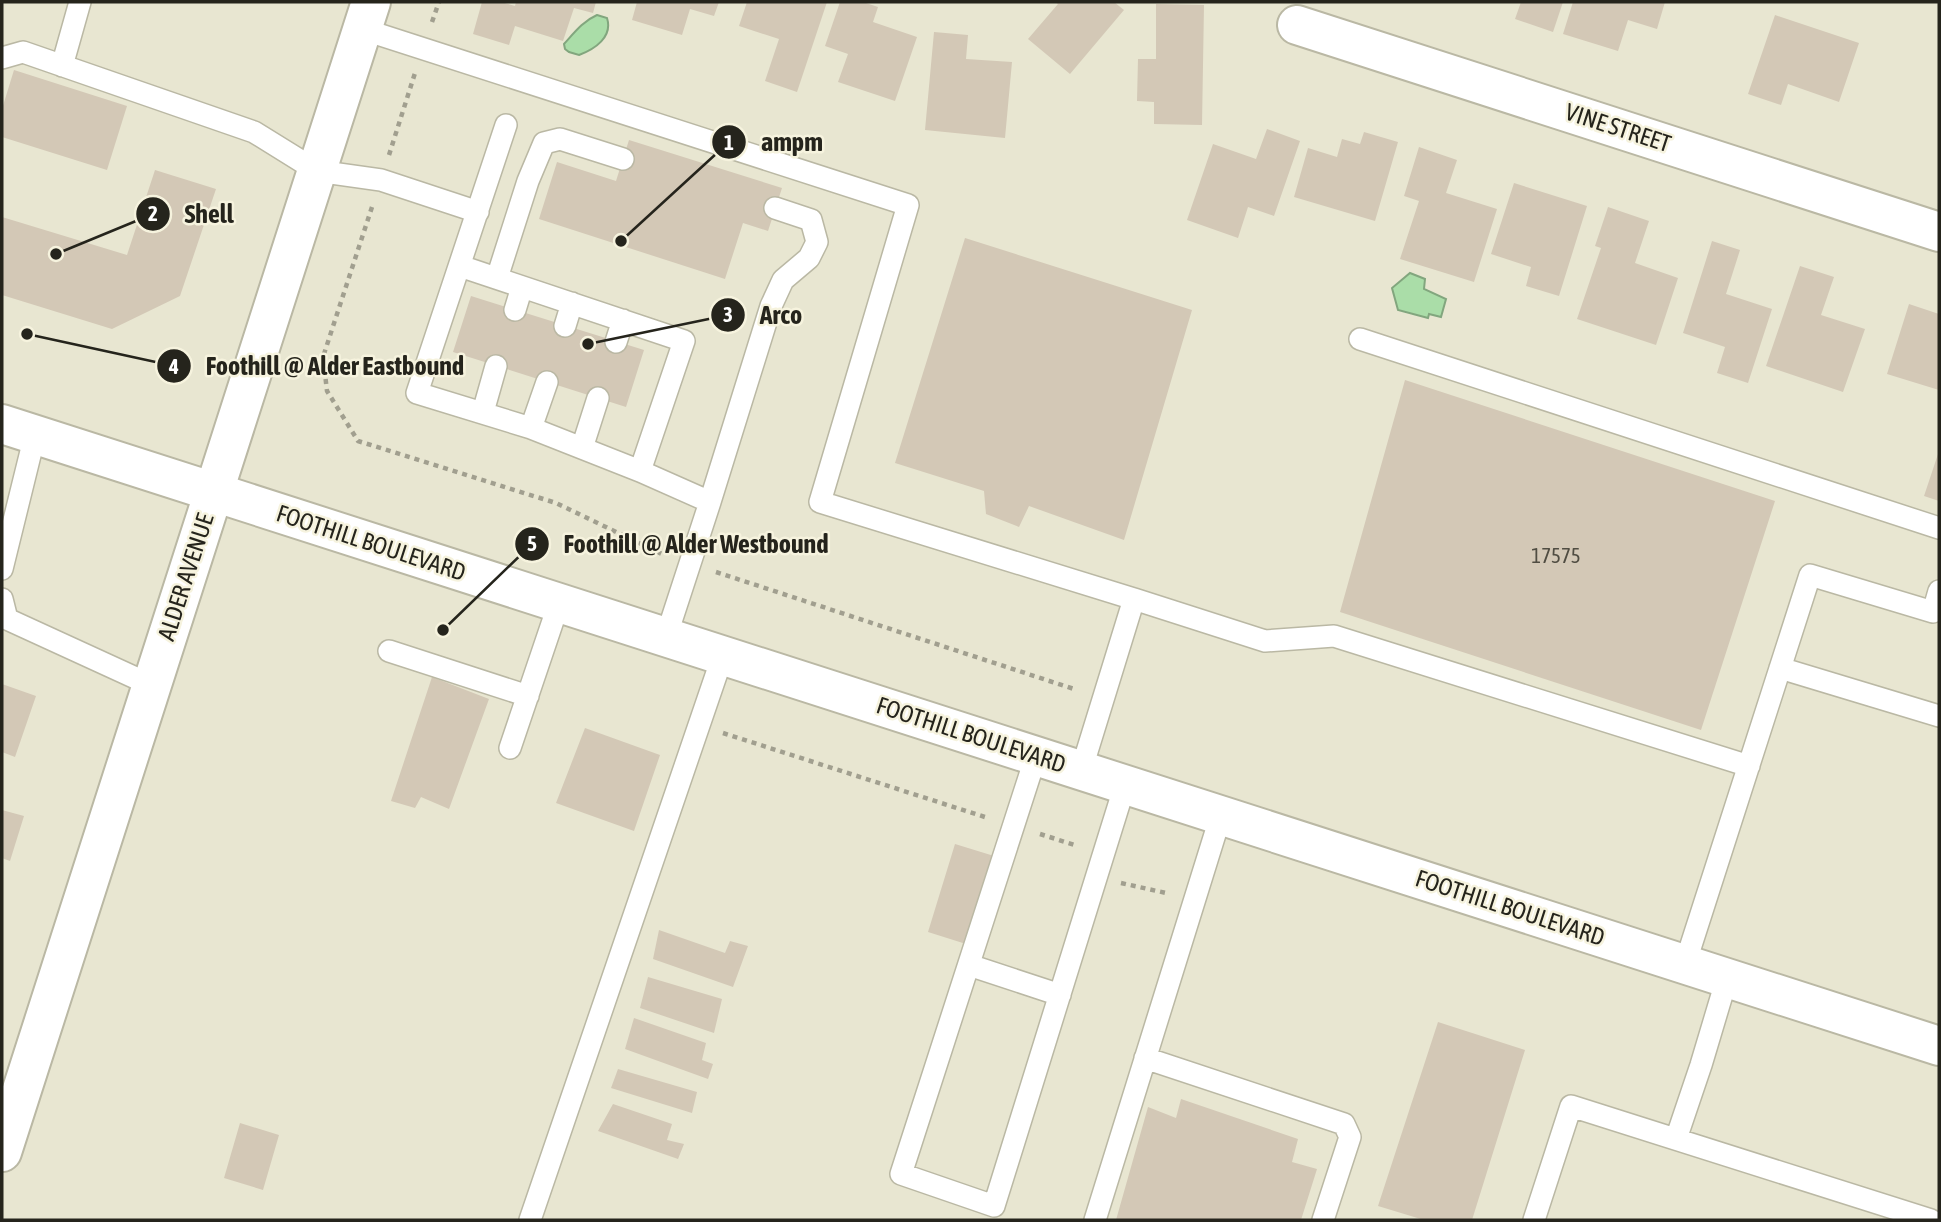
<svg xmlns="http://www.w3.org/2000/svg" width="1941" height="1222" font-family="'Asap Condensed',sans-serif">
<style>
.water{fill:#aadda8;stroke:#82a67e;stroke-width:2}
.building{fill:#d3c8b6}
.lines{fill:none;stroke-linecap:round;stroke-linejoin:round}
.service-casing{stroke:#bab8a4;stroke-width:24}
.minor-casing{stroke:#bab8a4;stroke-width:42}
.secondary-casing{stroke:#bab8a4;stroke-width:42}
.primary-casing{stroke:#bab8a4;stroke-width:42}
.path{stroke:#a19f8f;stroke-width:4.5;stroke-dasharray:5 5;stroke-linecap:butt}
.service{stroke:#fff;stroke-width:21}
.minor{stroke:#fff;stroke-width:38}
.secondary{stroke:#fff;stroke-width:38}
.primary{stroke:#fff;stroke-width:38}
.labels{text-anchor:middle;stroke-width:5;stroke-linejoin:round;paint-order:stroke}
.number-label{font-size:21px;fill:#504d42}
.street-label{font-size:24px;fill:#25241c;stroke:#f6f3de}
.leader{fill:none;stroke:#25241c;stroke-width:2.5}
.callout-dot{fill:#25241c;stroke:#f6f3de;stroke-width:2.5}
.mark-label{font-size:21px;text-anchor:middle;font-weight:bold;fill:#fff}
.callout-label{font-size:26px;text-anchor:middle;font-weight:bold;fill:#25241c;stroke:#f6f3de;stroke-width:5;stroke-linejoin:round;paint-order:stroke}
</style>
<rect width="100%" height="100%" fill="#e8e6d1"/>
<path class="water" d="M 597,15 L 607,18 C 613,37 595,49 579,55 L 569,52 L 565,49 L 564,44 C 574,33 583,21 597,15 Z
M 1410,273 L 1425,279 L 1424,289 L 1446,299 L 1441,317 L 1429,314 L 1428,318 L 1398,310 L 1392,288 Z"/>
<path class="building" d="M 482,2 L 501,2 L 515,6 L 516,2 L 596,2 L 593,13 L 574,8 L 563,41 L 515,26 L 509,45 L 473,34 Z
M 637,2 L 719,2 L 714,16 L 690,9 L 682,35 L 632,20 Z
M 747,2 L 827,2 L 797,92 L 765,81 L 779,39 L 739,26 Z
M 840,2 L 863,2 L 878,7 L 873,22 L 917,37 L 895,101 L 838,82 L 848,54 L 825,46 Z
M 1055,2 L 1114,2 L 1124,10 L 1070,74 L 1028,39 L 1058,4 Z
M 1521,2 L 1563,2 L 1553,32 L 1515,19 Z
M 1573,2 L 1665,2 L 1657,29 L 1628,20 L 1618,51 L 1563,34 Z
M 1156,4 L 1204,5 L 1202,125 L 1154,124 L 1154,102 L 1137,101 L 1138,59 L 1156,59 Z
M 1775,15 L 1859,43 L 1839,102 L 1788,84 L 1781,105 L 1748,94 Z
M 934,32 L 968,35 L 966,59 L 1012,62 L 1005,138 L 925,130 Z
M 14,70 L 127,106 L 107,170 L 2,137 L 2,109 Z
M 1267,129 L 1300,141 L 1274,216 L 1248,207 L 1238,238 L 1187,220 L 1213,144 L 1256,159 Z
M 1364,132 L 1398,142 L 1375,221 L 1294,197 L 1308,148 L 1337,157 L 1342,139 L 1360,144 Z
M 629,140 L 782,188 L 768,231 L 743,223 L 725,279 L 539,219 L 557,162 L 616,181 Z
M 1419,147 L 1457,160 L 1446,193 L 1497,209 L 1474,282 L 1400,259 L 1419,201 L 1404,196 Z
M 155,170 L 216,189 L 180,296 L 112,329 L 2,295 L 2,217 L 127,255 Z
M 1514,183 L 1587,206 L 1559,296 L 1526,286 L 1531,267 L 1491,254 Z
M 1608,207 L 1649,221 L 1635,263 L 1678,278 L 1656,345 L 1577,319 L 1601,248 L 1595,246 Z
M 965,238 L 1192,310 L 1124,540 L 1029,506 L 1019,527 L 986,514 L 984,491 L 895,463 Z
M 1712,241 L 1740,250 L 1726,294 L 1772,309 L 1748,383 L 1717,373 L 1725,347 L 1683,333 Z
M 1800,266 L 1834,277 L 1821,315 L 1865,329 L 1843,392 L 1766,366 Z
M 471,296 L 644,350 L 626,407 L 453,352 Z
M 1909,304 L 1939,314 L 1939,390 L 1887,374 Z
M 1405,380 L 1775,501 L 1701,730 L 1340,612 Z
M 1939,451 L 1939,501 L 1924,496 Z
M 432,677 L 489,699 L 449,809 L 421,797 L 415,808 L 391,801 Z
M 2,684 L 36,696 L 15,757 L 2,752 Z
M 585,728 L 660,755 L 634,831 L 556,803 Z
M 2,810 L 24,816 L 10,861 L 2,858 Z
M 955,844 L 994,856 L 966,944 L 928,932 Z
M 659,930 L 725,953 L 730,941 L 748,946 L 733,987 L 653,959 Z
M 648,977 L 722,999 L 714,1033 L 640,1008 Z
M 634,1018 L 706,1043 L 702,1060 L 713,1064 L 708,1079 L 625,1049 Z
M 1438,1022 L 1525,1050 L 1472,1220 L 1424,1220 L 1378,1206 Z
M 618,1069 L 697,1092 L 692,1113 L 611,1088 Z
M 1181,1099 L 1298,1139 L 1292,1162 L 1317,1169 L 1301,1220 L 1116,1220 L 1148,1107 L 1176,1118 Z
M 613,1104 L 672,1124 L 667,1140 L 684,1144 L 678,1159 L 598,1131 Z
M 240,1123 L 279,1135 L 263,1190 L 224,1178 Z"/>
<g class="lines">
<defs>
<path id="service" d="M 362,29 L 908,205 L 820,502 L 1134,599
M 2,58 L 23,52 L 254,132 L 317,171 L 381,180 L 478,212
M 62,66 L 80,2
M 506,125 L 417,393 L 531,428 L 640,471 L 710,502 L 666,637
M 460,266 L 684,341 L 640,471
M 497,278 L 528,181 L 544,143 L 560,139 L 623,159
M 515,310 L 522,287
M 565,326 L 572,303
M 1360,339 L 1939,528
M 616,342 L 623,320
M 483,412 L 496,366
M 531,428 L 547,382
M 582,448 L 598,398
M 710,502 L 771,306 L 783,280 L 809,258 L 817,242 L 811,220 L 775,208
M 2,569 L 35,435
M 2,599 L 7,619 L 151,685
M 389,651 L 528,696
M 1780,668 L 1939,716
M 510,748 L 559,603
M 1036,756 L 901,1174 L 994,1206 L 1125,785
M 1081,771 L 1134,599 L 1265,641 L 1334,636 L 1749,766
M 1685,964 L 1810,575 L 1933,612 L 1939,591
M 969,965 L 1060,995
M 1145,1058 L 1344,1124 L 1350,1137 L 1323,1220
M 1676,1139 L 1701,1065 L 1727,978
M 530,1220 L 723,655
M 1095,1220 L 1221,815
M 1534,1220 L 1571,1106 L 1931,1220"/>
<path id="minor" d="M 1297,25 L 1939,232"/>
<path id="secondary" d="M 2,1152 L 371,2"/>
<path id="primary" d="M 2,424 L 1939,1046"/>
</defs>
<use href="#service" class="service-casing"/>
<use href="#minor" class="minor-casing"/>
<use href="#secondary" class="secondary-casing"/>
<use href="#primary" class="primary-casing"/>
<path class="path" d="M 432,22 L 439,2
M 389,155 L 415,73
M 372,207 L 323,357 L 327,391 L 358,441 L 556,503 L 664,555
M 716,572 L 1077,690
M 723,733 L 988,818
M 1040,834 L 1078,846
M 1121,883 L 1166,893"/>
<use href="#service" class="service"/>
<use href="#minor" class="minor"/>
<use href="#secondary" class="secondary"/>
<use href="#primary" class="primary"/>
</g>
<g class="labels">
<g class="number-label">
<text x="1556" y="563">17575</text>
</g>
<g class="street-label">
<text transform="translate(1618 128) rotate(18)" y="8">VINE STREET</text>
<text transform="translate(371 543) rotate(18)" y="8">FOOTHILL BOULEVARD</text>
<text transform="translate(186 577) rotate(-72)" y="8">ALDER AVENUE</text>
<text transform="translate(971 735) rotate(18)" y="8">FOOTHILL BOULEVARD</text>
<text transform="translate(1510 908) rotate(18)" y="8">FOOTHILL BOULEVARD</text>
</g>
</g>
<path class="leader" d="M621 241L729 142M56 254L153 214M588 344L728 315M27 334L174 366M443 630L532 544"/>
<g class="callout-dot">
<circle cx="621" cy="241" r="7"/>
<circle cx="56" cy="254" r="7"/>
<circle cx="588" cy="344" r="7"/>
<circle cx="27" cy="334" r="7"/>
<circle cx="443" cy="630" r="7"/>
<circle cx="729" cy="142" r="18"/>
<circle cx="153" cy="214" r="18"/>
<circle cx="728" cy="315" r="18"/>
<circle cx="174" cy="366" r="18"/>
<circle cx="532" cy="544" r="18"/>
</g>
<g class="mark-label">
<text x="729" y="150">1</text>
<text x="153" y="221">2</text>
<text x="728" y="322">3</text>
<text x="174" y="374">4</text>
<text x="532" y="551">5</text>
</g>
<g class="callout-label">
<text x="792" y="151">ampm</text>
<text x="209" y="223">Shell</text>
<text x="781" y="324">Arco</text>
<text x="335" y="375">Foothill @ Alder Eastbound</text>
<text x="696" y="553">Foothill @ Alder Westbound</text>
</g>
<rect width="1941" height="1222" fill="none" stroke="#25241c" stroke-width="7"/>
</svg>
